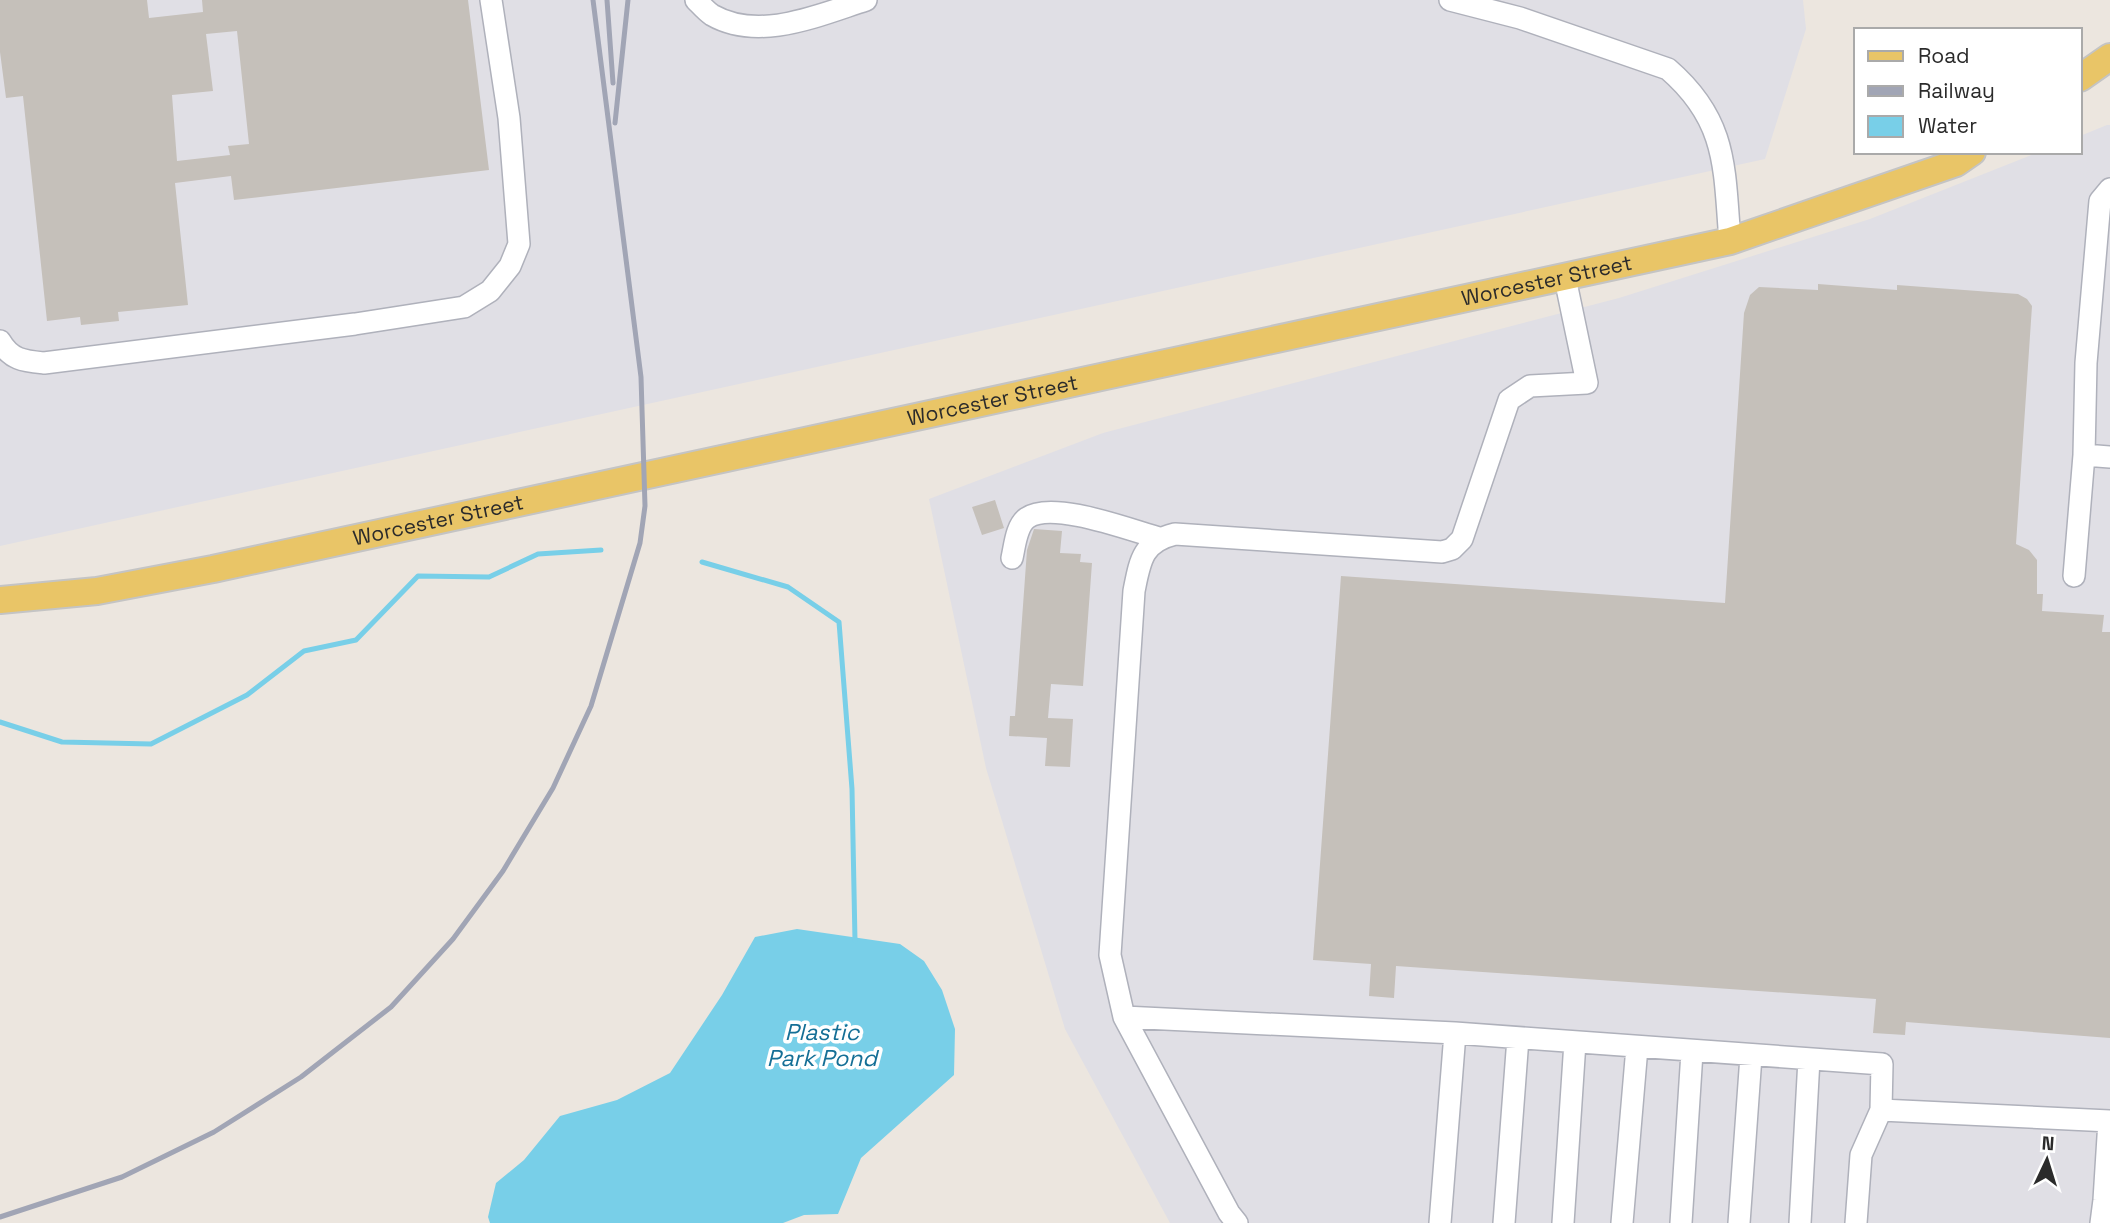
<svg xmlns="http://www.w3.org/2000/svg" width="2110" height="1223" font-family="'Space Grotesk',sans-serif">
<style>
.industrial{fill:#e0dfe5}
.water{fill:#78cfe8}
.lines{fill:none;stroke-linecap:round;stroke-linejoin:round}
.stream{stroke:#78cfe8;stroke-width:5}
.building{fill:#c5c0ba;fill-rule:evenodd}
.minor-casing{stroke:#afb1bb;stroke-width:24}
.major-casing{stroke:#c4c4c4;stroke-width:30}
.minor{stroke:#fff;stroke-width:21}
.major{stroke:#e9c567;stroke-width:26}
.rail{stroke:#a1a5b5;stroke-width:5}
.labels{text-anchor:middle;stroke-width:7;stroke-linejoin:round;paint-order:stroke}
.street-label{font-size:21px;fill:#2b2b2b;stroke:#fff}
.water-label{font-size:23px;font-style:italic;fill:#156f96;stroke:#fff}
</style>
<rect width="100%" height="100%" fill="#ece6df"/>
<path class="industrial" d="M 0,0 L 1803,0 L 1806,29 L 1765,159 L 0,546 Z
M 2107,125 L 2110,125 L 2110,1223 L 1170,1223 L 1065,1029 L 986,768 L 929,499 L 1103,433 L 1619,298 L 1870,219 L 2039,152 L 2080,152 L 2080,136 Z"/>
<path class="water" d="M 797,929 L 900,944 L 924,961 L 942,990 L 955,1029 L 954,1075 L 861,1158 L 838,1214 L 804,1215 L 783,1223 L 490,1223 L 488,1217 L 496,1183 L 524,1160 L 560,1116 L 617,1100 L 670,1073 L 722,995 L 755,937 Z"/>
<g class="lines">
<path class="stream" d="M 702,562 L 788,587 L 839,622 L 852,789 L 855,941
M 0,722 L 62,742 L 151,744 L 247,695 L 304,651 L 356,640 L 418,576 L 489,577 L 538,554 L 601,550"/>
</g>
<path class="building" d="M 0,0 L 147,0 L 149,18 L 203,12 L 202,0 L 468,0 L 489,170 L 234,200 L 231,176 L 175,183 L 188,305 L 118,312 L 119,321 L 81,325 L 80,317 L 47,321 L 23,96 L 6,98 L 0,52 ZM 237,31 L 249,144 L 228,146 L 230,155 L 177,161 L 172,95 L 213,91 L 206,34 Z
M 1818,284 L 1897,290 L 1897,285 L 2018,294 L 2027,299 L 2032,306 L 2016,544 L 2029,550 L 2037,560 L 2037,594 L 2043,594 L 2042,611 L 2104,615 L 2102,632 L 2110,632 L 2110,1038 L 1906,1022 L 1905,1035 L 1873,1033 L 1876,999 L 1396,966 L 1394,998 L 1369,996 L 1371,964 L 1313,960 L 1341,576 L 1725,603 L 1744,313 L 1750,295 L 1759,287 L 1818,290 Z
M 995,500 L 1004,528 L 982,535 L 972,507 Z
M 1034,529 L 1062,531 L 1060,553 L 1081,554 L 1080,562 L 1092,563 L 1083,686 L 1051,684 L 1048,718 L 1073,719 L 1070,767 L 1045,766 L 1047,738 L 1009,736 L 1010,716 L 1015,716 L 1027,550 Z"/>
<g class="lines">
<defs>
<path id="minor" d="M 696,0 C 701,5 706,11 712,15 C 759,42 819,15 866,0
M 1450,0 L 1520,18 L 1668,69 C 1728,121 1724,168 1730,241
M 0,341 C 11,360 24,361 44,363 L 355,324 L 464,307 L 490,291 L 510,266 L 519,244 L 509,118 L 491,0
M 2084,455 L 2110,457
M 1012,558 C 1015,545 1016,526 1027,518 C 1052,500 1130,530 1159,538
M 2074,576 L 2084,455 L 2086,363 L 2098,224 L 2100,201 L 2110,189
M 1124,1017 L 1455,1033
M 1237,1223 L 1229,1213 L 1124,1017 L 1110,955 L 1134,591 C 1140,561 1142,542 1175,534 L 1442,552 L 1452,549 L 1462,539 L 1509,400 L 1530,386 L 1587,383 L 1565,278
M 1440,1223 L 1455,1033 L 1882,1064 L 1881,1110 L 2110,1121
M 1504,1223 L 1518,1038
M 1563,1223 L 1575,1042
M 1622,1223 L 1637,1047
M 1681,1223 L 1692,1052
M 1739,1223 L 1751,1056
M 1800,1223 L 1809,1059
M 1856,1223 L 1861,1155 L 1881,1110
M 2101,1223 L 2104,1200 L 2109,1121"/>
<g id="major">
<path d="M 2080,78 L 2110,57"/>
<path id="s1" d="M 0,600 L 97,591 L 213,569 L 1730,241 L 1956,163 L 1972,152"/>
</g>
</defs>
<use href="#minor" class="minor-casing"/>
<use href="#major" class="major-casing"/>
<use href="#minor" class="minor"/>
<use href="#major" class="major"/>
<path class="rail" d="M 607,0 L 613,83
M 615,123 L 628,0
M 0,1217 L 122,1177 L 214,1132 L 301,1077 L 391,1007 L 453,939 L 503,871 L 553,788 L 591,706 L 640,543 L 645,506 L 641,377 L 593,0"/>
</g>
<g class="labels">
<g class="street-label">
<text dy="7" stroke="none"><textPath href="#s1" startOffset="1580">Worcester Street</textPath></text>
<text dy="7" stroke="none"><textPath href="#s1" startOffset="1013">Worcester Street</textPath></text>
<text dy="7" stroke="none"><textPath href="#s1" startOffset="446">Worcester Street</textPath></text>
</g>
<g class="water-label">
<text x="822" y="1040">Plastic<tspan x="822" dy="26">Park Pond</tspan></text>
</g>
</g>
<rect x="1854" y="28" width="228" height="126" fill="#ffffff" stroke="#aaaaaa" stroke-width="2"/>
<rect x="1868" y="51" width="35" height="10" fill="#e9c567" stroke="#aaaaaa" stroke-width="2"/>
<text x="1918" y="63" font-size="21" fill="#2b2b2b">Road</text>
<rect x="1868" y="86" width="35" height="10" fill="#a1a5b5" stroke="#aaaaaa" stroke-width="2"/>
<text x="1918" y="98" font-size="21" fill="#2b2b2b">Railway</text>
<rect x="1868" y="116" width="35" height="21" fill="#78cfe8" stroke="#aaaaaa" stroke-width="2"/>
<text x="1918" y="133" font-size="21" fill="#2b2b2b">Water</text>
<g transform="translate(2047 1160) rotate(4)" stroke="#ffffff" stroke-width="5" paint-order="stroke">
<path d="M0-5L12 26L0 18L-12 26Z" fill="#2b2b2b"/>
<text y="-10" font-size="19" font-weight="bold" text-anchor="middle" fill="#2b2b2b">N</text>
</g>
</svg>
